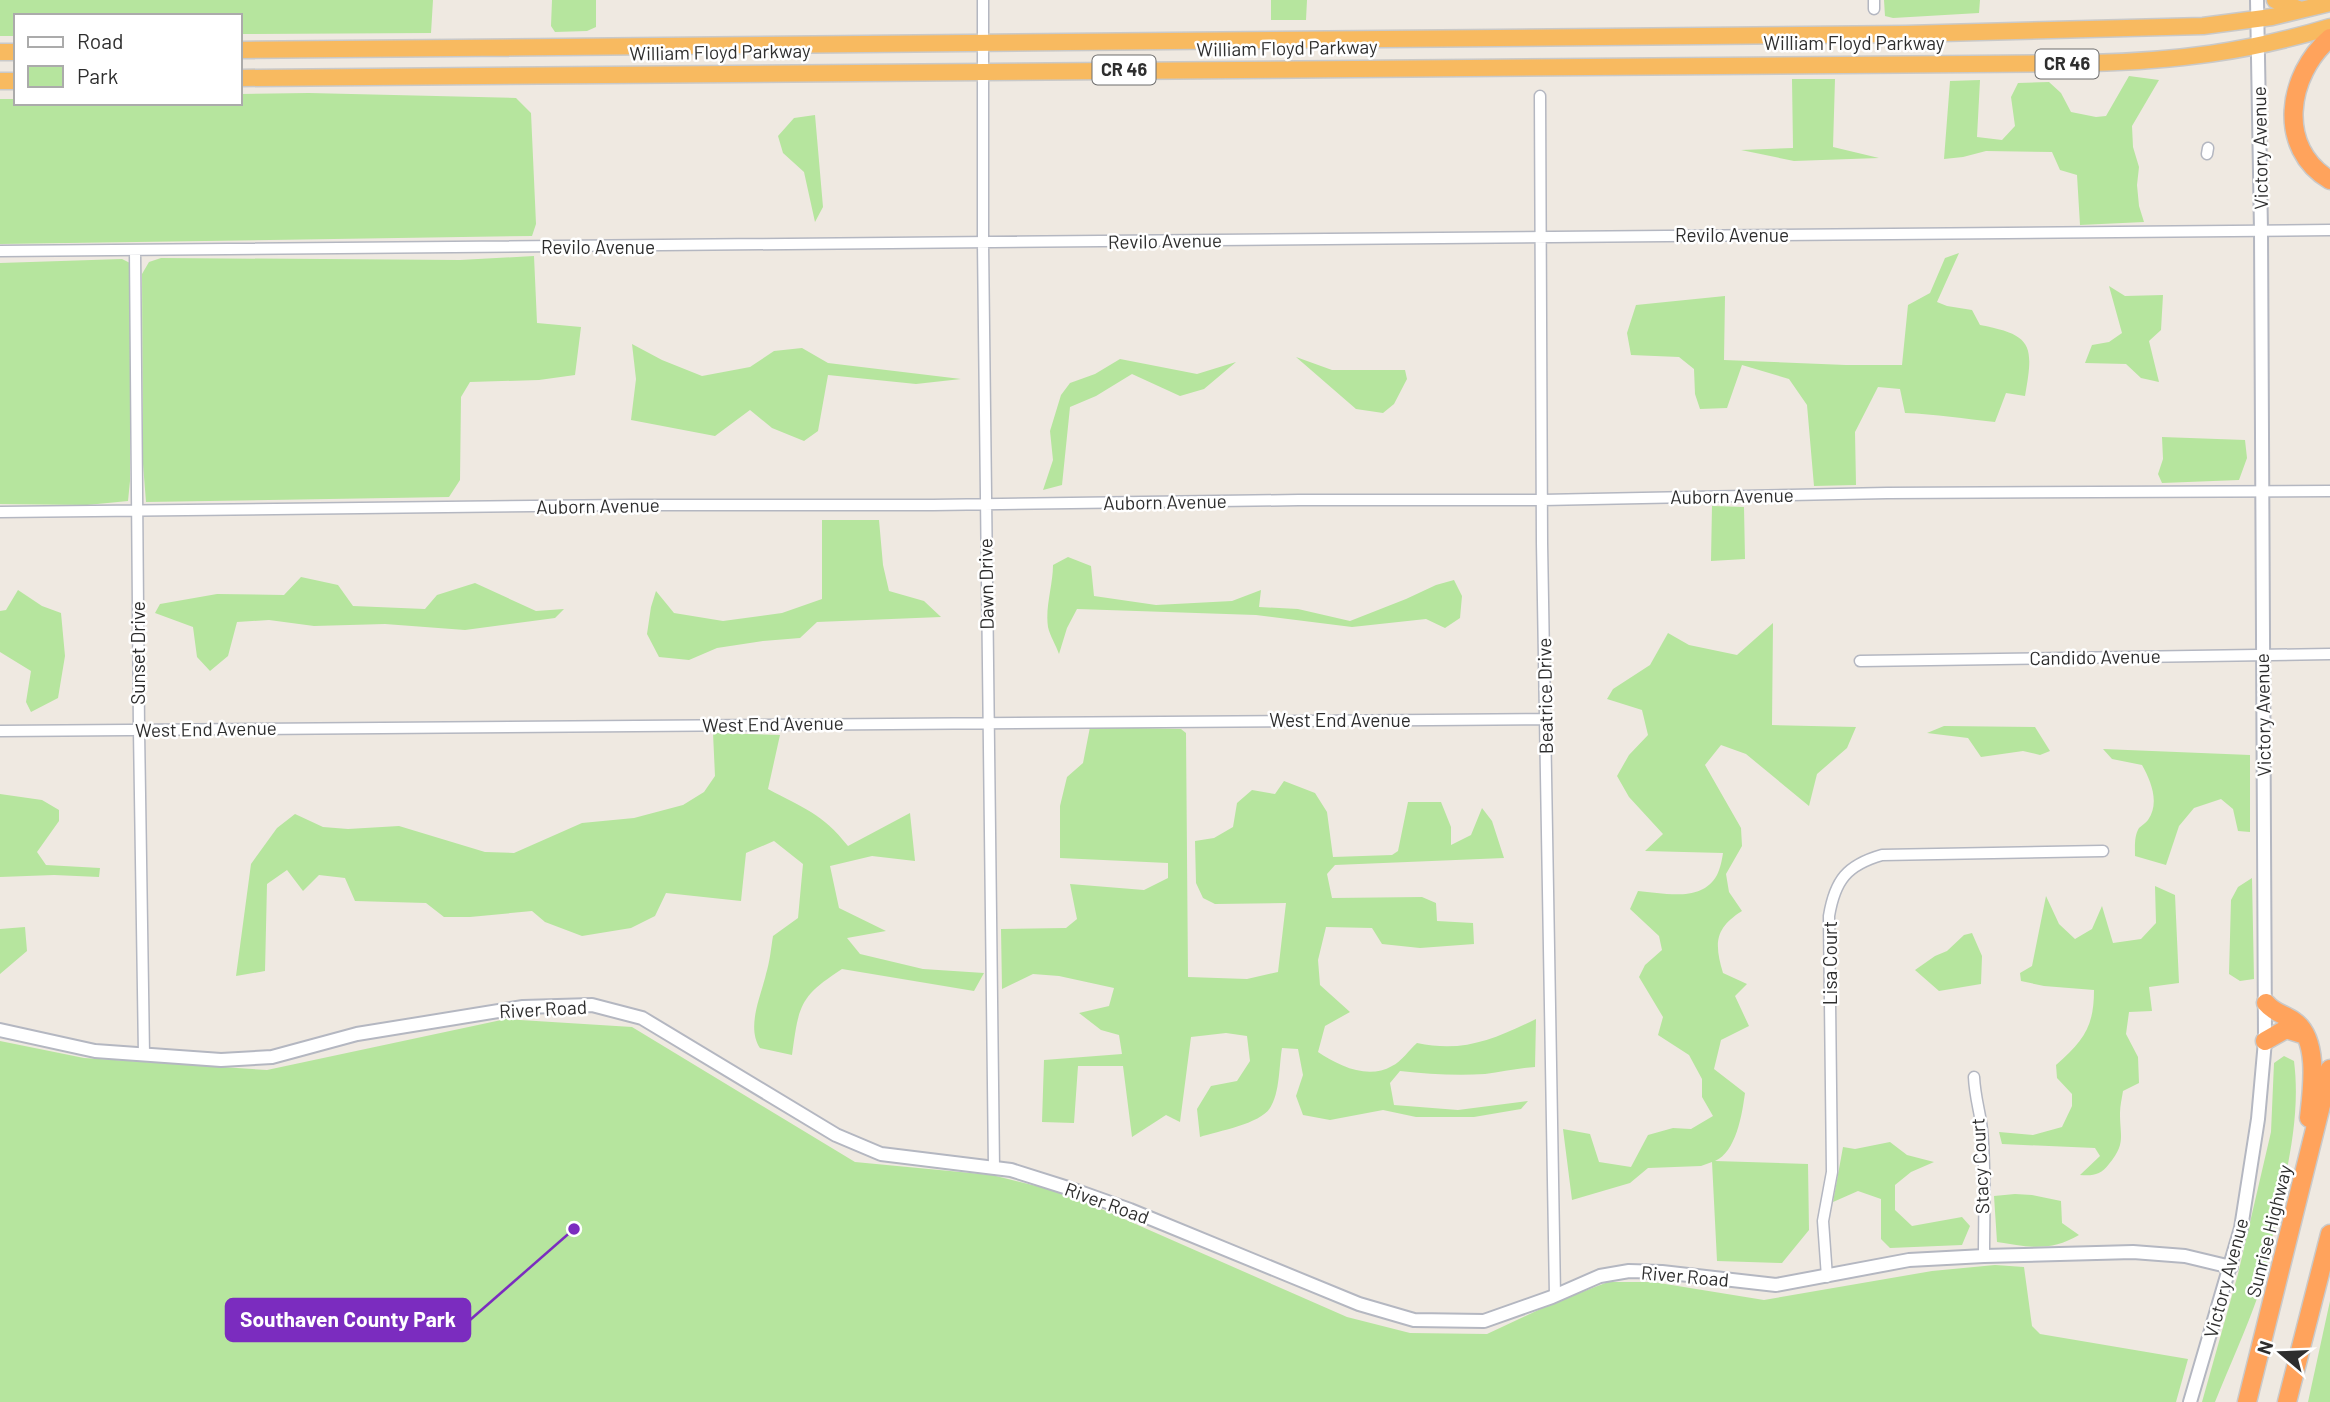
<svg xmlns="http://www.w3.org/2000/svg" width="2330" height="1402" font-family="Barlow,sans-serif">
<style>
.green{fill:#b6e59e}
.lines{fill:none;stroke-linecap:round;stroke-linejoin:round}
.minor-casing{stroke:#b4b7c1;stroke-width:13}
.tertiary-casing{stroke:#b4b7c1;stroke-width:16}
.trunk-casing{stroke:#c9c9c9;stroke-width:19}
.motorway-casing{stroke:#c9c9c9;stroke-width:21}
.minor{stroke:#fff;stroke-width:10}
.tertiary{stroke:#fff;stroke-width:12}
.trunk{stroke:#f8ba60;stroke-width:16}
.motorway{stroke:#ffa35c;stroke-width:18}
.labels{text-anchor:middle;stroke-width:5;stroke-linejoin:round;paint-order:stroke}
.shield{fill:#fff;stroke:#6d6d6d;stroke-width:2}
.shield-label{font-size:18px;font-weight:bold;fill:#2e2e2e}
.street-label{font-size:19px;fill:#2e2e2e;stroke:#fff}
.leader{fill:none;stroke:#7b2cbf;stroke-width:2.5}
.callout-dot{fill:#7b2cbf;stroke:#fff;stroke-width:2.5}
.callout{fill:#7b2cbf;stroke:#7b2cbf;stroke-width:2.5}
.callout-label{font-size:21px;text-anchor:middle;font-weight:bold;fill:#fff}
</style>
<rect width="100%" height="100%" fill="#efe9e1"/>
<path class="green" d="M 0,0 L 433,0 L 431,33 L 240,34 L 240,16 L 16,16 L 16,36 L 0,36 Z
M 552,0 L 596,0 L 596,27 L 587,31 L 555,32 L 551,26 Z
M 1271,0 L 1307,0 L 1306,20 L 1271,20 Z
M 1884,0 L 1980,0 L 1979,13 L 1893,18 L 1885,16 Z
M 2129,76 L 2159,80 L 2132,126 L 2133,147 L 2139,167 L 2137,185 L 2139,206 L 2144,222 L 2080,225 L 2077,175 L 2060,170 L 2052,152 L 1986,151 L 1963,157 L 1944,159 L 1950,81 L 1980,80 L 1977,137 L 2002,140 L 2015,126 L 2011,97 L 2018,83 L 2049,82 L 2061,93 L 2071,112 L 2096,117 L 2106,116 Z
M 1792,79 L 1835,79 L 1833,147 L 1879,158 L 1794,161 L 1741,150 L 1793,148 Z
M 309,93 L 516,98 L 531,113 L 536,224 L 532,236 L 0,244 L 0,99 L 16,99 L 16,103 L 240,103 L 240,94 Z
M 815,115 L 823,207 L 815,222 L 804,172 L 783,153 L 778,136 L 794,118 Z
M 1959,253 L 1937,302 L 1947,306 L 1972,310 L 1980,325 C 2033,335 2034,345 2025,396 L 2006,393 L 1995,422 C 1965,419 1935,414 1905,413 L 1900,389 L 1878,387 L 1855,432 L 1856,485 L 1814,486 L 1807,405 L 1789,379 L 1742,365 L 1727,408 L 1700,409 L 1695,394 L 1694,369 L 1679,357 L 1631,355 L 1627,333 L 1636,305 L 1725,296 L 1724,360 L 1846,365 L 1902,365 L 1908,305 L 1930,293 L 1945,258 Z
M 534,256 L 537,323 L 581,327 L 575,375 L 539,380 L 470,382 L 461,397 L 460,480 L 449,497 L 146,502 L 143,464 L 142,274 L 149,262 L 161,258 L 460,260 Z
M 122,259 L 130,263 L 130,481 L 128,501 L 87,505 L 0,504 L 0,263 Z
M 2109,286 L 2125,296 L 2163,295 L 2161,330 L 2149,341 L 2159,382 L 2141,378 L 2126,364 L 2085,363 L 2092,345 L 2109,342 L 2122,333 Z
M 632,344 L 662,360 L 702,376 L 750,367 L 774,351 L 802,348 L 828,363 L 961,379 L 916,384 L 828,375 L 818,431 L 804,441 L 772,428 L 750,410 L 715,436 L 631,420 L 636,379 Z
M 1296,357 L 1332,370 L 1405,370 L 1407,379 L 1394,404 L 1383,413 L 1356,409 Z
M 1120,359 L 1197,374 L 1236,362 L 1204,389 L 1180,396 L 1132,374 L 1096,396 L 1070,407 L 1062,485 L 1043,490 L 1053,460 L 1050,431 L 1061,395 L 1070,383 L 1095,374 Z
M 2162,437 L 2245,440 L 2247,458 L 2239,480 L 2162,483 L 2158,474 L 2163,459 Z
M 1712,506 L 1744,507 L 1745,559 L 1711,561 Z
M 822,520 L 879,520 L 883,565 L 889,591 L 924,601 L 941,617 L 817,622 L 800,638 L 763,641 L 717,648 L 689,660 L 659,657 L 647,634 L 651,607 L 656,591 L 674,613 L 723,621 L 782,613 L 822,599 Z
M 1068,557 L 1091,566 L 1094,596 L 1156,605 L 1232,601 L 1261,590 L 1259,607 L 1298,609 L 1350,621 L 1406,599 L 1436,585 L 1454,580 L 1462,596 L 1460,618 L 1445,628 L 1426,619 L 1352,627 L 1256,615 L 1077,609 L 1067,628 L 1059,654 C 1056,645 1050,636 1048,627 C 1045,607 1053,585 1053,565 Z
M 301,577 L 338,585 L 353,606 L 425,609 L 437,595 L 475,583 L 536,611 L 564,609 L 555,618 L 465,630 L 385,624 L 314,626 L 269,620 L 237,622 L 228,656 L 210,671 L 197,657 L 193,627 L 155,613 L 160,604 L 217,594 L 284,595 Z
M 18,590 L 42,606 L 61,613 L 65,656 L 58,698 L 31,712 L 26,702 L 31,671 L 0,652 L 0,611 L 6,610 Z
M 1773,623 L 1772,725 L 1856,727 L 1847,748 L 1817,774 L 1809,806 L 1746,754 L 1721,745 L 1705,765 L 1741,828 L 1742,846 L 1726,874 L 1729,892 L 1742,911 C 1715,928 1714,943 1723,973 L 1747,984 L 1735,996 L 1749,1026 L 1721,1040 L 1714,1069 L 1745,1093 C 1742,1115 1736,1152 1715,1161 L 1808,1164 L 1809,1230 L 1782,1263 L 1717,1261 L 1712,1162 L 1701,1166 L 1648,1168 L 1630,1183 L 1572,1200 L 1563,1129 L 1590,1134 L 1599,1162 L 1631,1167 L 1648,1135 L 1673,1128 L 1691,1129 L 1713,1116 L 1702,1097 L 1702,1079 L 1689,1055 L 1658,1035 L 1663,1017 L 1639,977 L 1645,965 L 1662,950 L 1659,936 L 1630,909 L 1638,891 C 1664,893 1702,903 1717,875 C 1720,869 1722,860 1723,853 L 1645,851 L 1663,834 L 1629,797 L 1617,776 L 1629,755 L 1648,735 L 1642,710 L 1607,699 L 1613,689 L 1650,665 L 1668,633 L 1689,645 L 1737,655 Z
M 1944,726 L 2035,727 L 2050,751 L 2040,755 L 2023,751 L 1981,757 L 1968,738 L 1927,733 Z
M 1090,727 L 1181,729 L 1186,733 L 1188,977 L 1247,979 L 1278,972 L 1286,903 L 1215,904 L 1203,898 L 1196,883 L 1195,841 L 1214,838 L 1233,827 L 1237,803 L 1252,790 L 1275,794 L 1284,781 L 1315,793 L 1327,812 L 1333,857 L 1392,855 L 1398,851 L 1408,802 L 1441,802 L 1451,827 L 1451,845 L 1471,835 L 1482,808 L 1492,821 L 1504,858 L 1335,865 L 1327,874 L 1332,898 L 1422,897 L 1436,903 L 1437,921 L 1473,923 L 1474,944 L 1420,948 L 1382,944 L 1372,928 L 1326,927 L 1318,960 L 1320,985 L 1350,1012 L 1325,1026 L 1318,1052 C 1339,1066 1368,1080 1392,1066 C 1401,1062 1409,1050 1417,1043 C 1464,1053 1494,1039 1536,1019 L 1535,1067 C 1518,1068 1502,1072 1485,1074 C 1457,1076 1427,1074 1400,1071 L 1390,1083 L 1394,1105 L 1458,1110 L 1528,1101 L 1521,1109 L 1474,1117 L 1416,1117 L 1383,1110 L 1330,1120 L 1303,1115 L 1296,1096 L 1303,1075 L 1298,1049 L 1282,1048 C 1279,1065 1280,1093 1270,1108 C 1260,1124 1218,1131 1200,1137 L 1197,1109 L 1211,1086 L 1237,1081 L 1250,1061 L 1247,1036 L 1226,1033 L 1191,1037 L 1180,1122 L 1166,1115 L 1132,1137 L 1123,1066 L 1078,1066 L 1074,1123 L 1042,1122 L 1044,1060 L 1122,1054 L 1119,1035 L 1101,1030 L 1079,1013 L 1109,1006 L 1114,988 L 1059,976 L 1033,974 L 1002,989 L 1001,929 L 1066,928 L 1077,919 L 1070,884 L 1144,890 L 1168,878 L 1168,863 L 1060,858 L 1060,806 L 1067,777 L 1083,763 Z
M 713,733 L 780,735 L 768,789 C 803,808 822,813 848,846 L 910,813 L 915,861 L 872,856 L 830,866 L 839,908 L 886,931 L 847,938 L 860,954 L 923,969 L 984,973 L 974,991 L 842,969 C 799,997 799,1005 792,1055 L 760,1048 C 746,1027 761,996 766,974 C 770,961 771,948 773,936 L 798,918 L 803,864 L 774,841 L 746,853 L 741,901 L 666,893 L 655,916 L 631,928 L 582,936 L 545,922 L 532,911 L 470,917 L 444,917 L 426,903 L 355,901 L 345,878 L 319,875 L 303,891 L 287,870 L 267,884 L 265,971 L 236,976 L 251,864 L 277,828 L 295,814 L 323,827 L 348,829 L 399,826 L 485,852 L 514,853 L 582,823 L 634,818 L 683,805 L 704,792 L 715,776 Z
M 2103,749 L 2250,755 L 2250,832 L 2238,831 L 2233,809 L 2221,799 L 2194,808 L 2179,826 L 2166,865 L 2135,856 C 2135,847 2134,836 2139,828 C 2142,825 2146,823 2148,820 C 2160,803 2151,781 2142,765 L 2112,759 Z
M 0,794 L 42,800 L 59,810 L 59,821 L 37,852 L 46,865 L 100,868 L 99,877 L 54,875 L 0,877 Z
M 2252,878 L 2254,979 L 2240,981 L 2229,974 L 2231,900 L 2238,887 Z
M 2155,886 L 2175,895 L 2179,983 L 2149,987 L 2152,1011 L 2129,1012 L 2126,1034 L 2138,1057 L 2139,1083 L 2123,1091 C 2122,1098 2120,1105 2120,1113 C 2120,1137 2126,1143 2109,1164 C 2101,1175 2093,1176 2080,1175 L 2100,1156 L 2095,1148 L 2002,1144 L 1999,1132 L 2033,1135 L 2062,1127 L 2072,1106 L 2072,1094 L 2057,1078 L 2056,1065 C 2083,1041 2094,1028 2094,990 L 2044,986 L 2021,981 L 2020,973 L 2032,966 L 2046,896 L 2059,924 L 2075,939 L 2092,929 L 2102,906 L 2113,943 L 2141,939 L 2156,923 Z
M 25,927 L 27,951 L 0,974 L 0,929 Z
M 1972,933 L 1982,956 L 1981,984 L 1939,991 L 1915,970 L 1935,956 L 1947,951 L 1964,935 Z
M 506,1019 L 632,1027 L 855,1162 L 992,1175 L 1065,1193 L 1347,1317 L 1410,1333 L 1487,1334 L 1551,1304 L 1608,1282 L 1653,1282 L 1764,1300 L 1932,1271 L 1995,1265 L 2024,1267 L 2032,1326 L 2040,1334 L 2188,1359 L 2176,1402 L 0,1402 L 0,1041 L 84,1058 L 267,1070 Z
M 2284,1056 L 2294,1061 C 2301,1116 2287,1170 2275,1225 C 2270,1247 2267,1271 2259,1293 C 2246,1330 2230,1365 2215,1402 L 2202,1402 L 2238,1274 L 2271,1132 L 2274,1063 Z
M 1890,1142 L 1907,1155 L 1934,1162 L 1911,1172 L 1895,1185 L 1895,1210 L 1912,1226 L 1962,1217 L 1970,1226 L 1962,1245 L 1890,1248 L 1881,1239 L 1881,1199 L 1858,1191 L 1833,1202 L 1843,1147 L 1855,1149 Z
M 2015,1194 L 2032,1195 L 2061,1201 L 2062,1223 L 2079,1235 C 2050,1252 2028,1247 1997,1242 L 1994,1196 Z
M 2330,1301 L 2330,1402 L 2308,1402 Z"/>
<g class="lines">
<defs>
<path id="minor" d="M 983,0 L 983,244 L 994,1168
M 1874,0 L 1874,9
M 1540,96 L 1542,543 L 1555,1296
M 2207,154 L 2208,148
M 135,250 L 139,730 L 144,1055
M 0,251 L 2330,230
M 0,512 L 632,505 L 933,505 L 1299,500 L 1542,500 L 1887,493 L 2330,491
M 1860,661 L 2330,654
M 0,731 L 1546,719
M 1974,1077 C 1975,1098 1980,1111 1982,1130 C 1986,1172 1984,1214 1984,1256
M 1827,1277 L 1823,1221 L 1832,1172 L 1829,916 C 1835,880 1847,865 1882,855 L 2103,851"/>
<path id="tertiary" d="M 0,1030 L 95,1051 L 221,1060 L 272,1057 L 357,1034 L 523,1007 L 592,1005 L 642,1018 L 836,1135 L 881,1154 L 1011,1170 L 1071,1189 L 1130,1210 L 1359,1304 L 1414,1320 L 1484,1321 L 1552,1297 L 1600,1276 L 1629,1271 L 1662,1272 L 1776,1285 L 1909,1260 L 1984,1256 L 2133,1252 L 2185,1256 L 2231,1267
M 2190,1402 L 2241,1228 L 2258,1119 L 2265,1041 L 2261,231 L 2257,0"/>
<path id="trunk" d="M 2275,0 L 2301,10
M 240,50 L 1906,34 L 2203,26 L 2272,17 L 2330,3
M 0,52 L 16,52
M 240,78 L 2090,63 C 2175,61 2248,52 2330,27
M 0,81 L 16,81"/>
<path id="motorway" d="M 2330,38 C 2287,75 2276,148 2330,180
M 2266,1003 C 2274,1013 2284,1014 2294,1021 C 2320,1039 2312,1091 2309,1118
M 2265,1041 L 2286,1029 L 2305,1035
M 2247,1402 L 2330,1069
M 2287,1402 L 2330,1234"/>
</defs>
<use href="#minor" class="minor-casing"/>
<use href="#tertiary" class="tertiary-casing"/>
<use href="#trunk" class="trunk-casing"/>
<use href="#motorway" class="motorway-casing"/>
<use href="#minor" class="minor"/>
<use href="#tertiary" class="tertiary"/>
<use href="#trunk" class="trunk"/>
<use href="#motorway" class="motorway"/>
</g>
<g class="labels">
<g class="shield">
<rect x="2035.5" y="49.5" width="63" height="29" rx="5"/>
<rect x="1092.5" y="55.5" width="63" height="29" rx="5"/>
</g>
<g class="shield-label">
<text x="2067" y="70">CR 46</text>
<text x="1124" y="76">CR 46</text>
</g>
<g class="street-label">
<text x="1854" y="50">William Floyd Parkway</text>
<text transform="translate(1287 48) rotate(-1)" y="7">William Floyd Parkway</text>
<text transform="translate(720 52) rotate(-1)" y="7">William Floyd Parkway</text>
<text transform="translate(2260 148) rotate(-91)" y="7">Victory Avenue</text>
<text x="1732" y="242">Revilo Avenue</text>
<text transform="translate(1165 241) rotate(-1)" y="7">Revilo Avenue</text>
<text x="598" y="254">Revilo Avenue</text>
<text transform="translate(1732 496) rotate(-1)" y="7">Auborn Avenue</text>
<text transform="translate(1165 502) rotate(-1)" y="7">Auborn Avenue</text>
<text transform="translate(598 506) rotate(-1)" y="7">Auborn Avenue</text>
<text transform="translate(986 584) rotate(-91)" y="7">Dawn Drive</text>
<text transform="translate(138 653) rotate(-90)" y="7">Sunset Drive</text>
<text transform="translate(2095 657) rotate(-1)" y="7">Candido Avenue</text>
<text transform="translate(1545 696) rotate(-91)" y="7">Beatrice Drive</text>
<text transform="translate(2263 715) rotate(-91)" y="7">Victory Avenue</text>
<text x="1340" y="727">West End Avenue</text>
<text transform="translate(773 724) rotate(-1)" y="7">West End Avenue</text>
<text transform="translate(206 729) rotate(-1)" y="7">West End Avenue</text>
<text transform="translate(1830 963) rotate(-90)" y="7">Lisa Court</text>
<text transform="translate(543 1009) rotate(-3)" y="7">River Road</text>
<text transform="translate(1980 1166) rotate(-93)" y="7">Stacy Court</text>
<text transform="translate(1107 1203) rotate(20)" y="7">River Road</text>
<text transform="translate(2269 1231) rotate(-76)" y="7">Sunrise Highway</text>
<text transform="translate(1685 1276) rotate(5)" y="7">River Road</text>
<text transform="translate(2226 1278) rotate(-75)" y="7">Victory Avenue</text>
</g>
</g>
<path class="leader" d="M574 1229L470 1320"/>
<circle class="callout-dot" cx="574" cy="1229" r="7"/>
<rect class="callout" x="226" y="1299" width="244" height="42" rx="7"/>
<g class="callout-label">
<text x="348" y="1327">Southaven County Park</text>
</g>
<rect x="14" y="14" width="228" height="91" fill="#ffffff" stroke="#ababab" stroke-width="2"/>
<rect x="28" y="37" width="35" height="10" fill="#ffffff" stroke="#ababab" stroke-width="2"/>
<text x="77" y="49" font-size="21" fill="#2e2e2e">Road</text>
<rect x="28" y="66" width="35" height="21" fill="#b6e59e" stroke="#ababab" stroke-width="2"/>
<text x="77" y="84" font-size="21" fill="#2e2e2e">Park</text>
<g transform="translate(2281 1353) rotate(289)" stroke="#ffffff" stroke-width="5" paint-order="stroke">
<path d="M0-5L12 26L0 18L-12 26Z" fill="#2e2e2e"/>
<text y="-10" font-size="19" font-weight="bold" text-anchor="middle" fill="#2e2e2e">N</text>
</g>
</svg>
